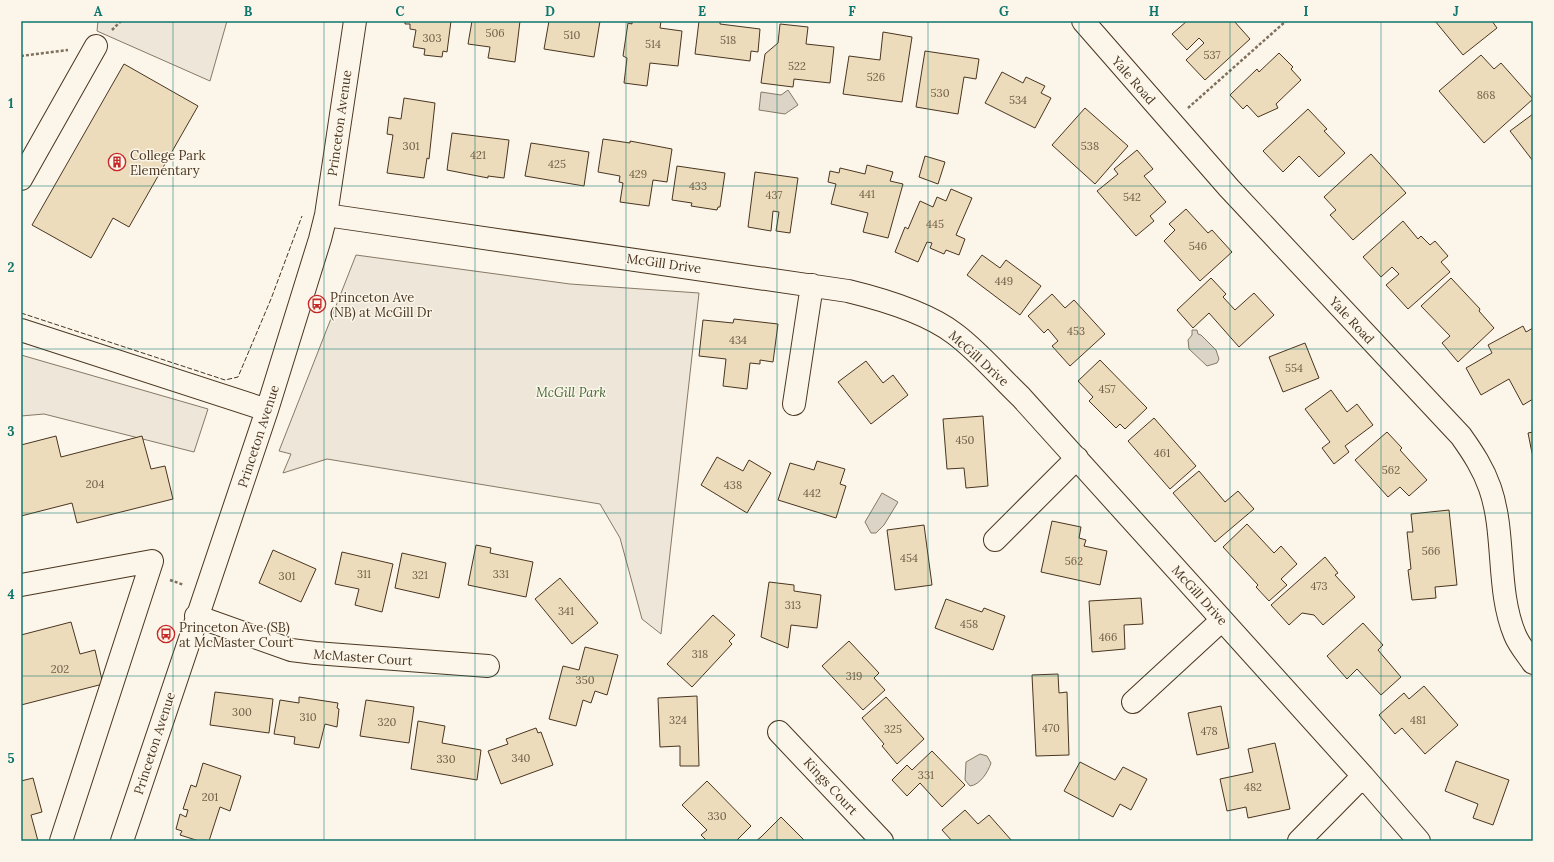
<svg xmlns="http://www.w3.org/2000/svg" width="1554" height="862" font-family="Lora,serif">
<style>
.green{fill:#ede6d9;stroke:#887966}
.water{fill:#dcd4c6;stroke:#887966}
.building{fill:#ecdcbc;stroke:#4a3520}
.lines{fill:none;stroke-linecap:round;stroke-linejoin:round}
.minor-casing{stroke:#4a3520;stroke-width:24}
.path{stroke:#7f6f5c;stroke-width:2.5;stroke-dasharray:3 2;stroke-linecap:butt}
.minor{stroke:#fbf6e9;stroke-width:22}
.fence{stroke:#4a3520;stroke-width:1;stroke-dasharray:5 2;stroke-linecap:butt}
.grid{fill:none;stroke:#0f766e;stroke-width:1;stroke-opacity:0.55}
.labels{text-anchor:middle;stroke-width:3;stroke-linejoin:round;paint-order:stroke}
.number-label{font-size:11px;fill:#725f47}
.street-label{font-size:13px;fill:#4a3520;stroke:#fbf6e9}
.poi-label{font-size:13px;fill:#4a3520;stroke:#fbf6e9;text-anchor:start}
.park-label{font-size:13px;font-style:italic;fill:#436837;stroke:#fbf6e9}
.neatline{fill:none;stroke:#0f766e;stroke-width:1.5}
.grid-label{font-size:13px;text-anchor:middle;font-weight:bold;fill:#0f766e}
</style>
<rect width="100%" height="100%" fill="#fbf6e9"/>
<path class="green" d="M 98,21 L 227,21 L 210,81 L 97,31 Z
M 356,255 L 570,284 L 699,293 L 661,634 L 642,619 L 620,538 L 600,504 L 327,459 L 283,473 L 291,454 L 279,451 Z
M 21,355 L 208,409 L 194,452 L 44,414 L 21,416 Z"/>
<path class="water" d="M 788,90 L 798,105 L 785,114 L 759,110 L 761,92 L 781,95 Z
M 1192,330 L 1197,330 L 1198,334 L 1201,335 L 1216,350 L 1219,359 L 1217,363 L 1207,366 L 1189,349 L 1188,340 L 1192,335 Z
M 882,493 L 898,502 L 884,525 L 876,533 L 871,533 L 865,522 Z
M 980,754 L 987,756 L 991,763 C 988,772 980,785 970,786 L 965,780 L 966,762 Z"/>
<path class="building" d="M 405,21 L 451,21 L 447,52 L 443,51 L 442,57 L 424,55 L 425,49 L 413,47 L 416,30 L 410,29 L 410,24 L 405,24 Z
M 472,21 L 520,21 L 515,62 L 488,58 L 490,47 L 468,44 Z
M 549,21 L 600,21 L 594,57 L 544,49 Z
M 632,21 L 661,21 L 660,28 L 682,31 L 678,66 L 650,63 L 647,86 L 624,83 L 627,58 L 623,56 L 628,23 L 632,24 Z
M 699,21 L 720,21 L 720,24 L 760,29 L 758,52 L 751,51 L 750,61 L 695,54 Z
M 1187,21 L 1234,21 L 1250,39 L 1205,80 L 1186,60 L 1204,43 L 1199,38 L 1187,50 L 1172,34 Z
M 1435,21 L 1492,21 L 1497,28 L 1463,55 Z
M 780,24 L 808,27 L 806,44 L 834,47 L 830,83 L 794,79 L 793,87 L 761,83 L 765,54 L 778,43 Z
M 883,32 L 912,37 L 902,102 L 843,94 L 849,56 L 880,60 Z
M 925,51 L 979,59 L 976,79 L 964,77 L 958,114 L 916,107 Z
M 1279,53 L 1293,67 L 1291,69 L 1301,80 L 1276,104 L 1278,108 L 1258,117 L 1247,105 L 1243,109 L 1230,95 L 1257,69 L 1259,72 Z
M 1481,55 L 1494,69 L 1501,63 L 1533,99 L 1484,143 L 1439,91 Z
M 124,64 L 198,106 L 129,227 L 113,218 L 91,258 L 32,225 Z
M 1002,72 L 1023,83 L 1026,77 L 1045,86 L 1041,93 L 1051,98 L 1035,128 L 985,103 Z
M 404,98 L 435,103 L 429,159 L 427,158 L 424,178 L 387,173 L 393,135 L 387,134 L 389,117 L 401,119 Z
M 1085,108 L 1128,146 L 1095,184 L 1052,145 Z
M 1308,109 L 1327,129 L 1324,131 L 1345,153 L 1319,177 L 1299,156 L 1283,172 L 1263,151 Z
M 1533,114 L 1533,161 L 1510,131 Z
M 452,133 L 509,140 L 504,178 L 488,176 L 488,178 L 447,170 Z
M 603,139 L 630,143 L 630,141 L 672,149 L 667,182 L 653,180 L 649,206 L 620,202 L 623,183 L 619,182 L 620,176 L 598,172 Z
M 531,143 L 589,152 L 584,186 L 525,176 Z
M 1137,150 L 1153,169 L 1144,176 L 1166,202 L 1150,216 L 1154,221 L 1136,236 L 1097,191 L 1118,174 L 1114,169 Z
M 1371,154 L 1406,193 L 1353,240 L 1330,215 L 1336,210 L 1324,197 Z
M 925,156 L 945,162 L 938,184 L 919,177 Z
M 867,165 L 893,172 L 890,181 L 903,184 L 888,238 L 863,232 L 868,213 L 831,204 L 836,184 L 828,182 L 830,171 L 839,173 L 840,168 L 865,174 Z
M 677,166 L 725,173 L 720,207 L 718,207 L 717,210 L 691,206 L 692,203 L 672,200 Z
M 755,172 L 798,178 L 790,233 L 776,231 L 779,212 L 773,211 L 771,231 L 748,227 Z
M 951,189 L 972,198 L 956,235 L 965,239 L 959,255 L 946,250 L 944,254 L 930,248 L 932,243 L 927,242 L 918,262 L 895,252 L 905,227 L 908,229 L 920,201 L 933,207 L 937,197 L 946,201 Z
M 1186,209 L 1208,233 L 1212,230 L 1232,252 L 1200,281 L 1164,241 L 1175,230 L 1169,224 Z
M 1403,221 L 1418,239 L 1421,236 L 1430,245 L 1435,241 L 1448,256 L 1441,262 L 1450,272 L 1408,309 L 1386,285 L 1399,274 L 1392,267 L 1381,277 L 1363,257 Z
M 982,255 L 1000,268 L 1006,260 L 1041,286 L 1020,315 L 967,275 Z
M 1211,278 L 1226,294 L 1223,297 L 1235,310 L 1254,293 L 1274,315 L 1239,347 L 1209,313 L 1193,328 L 1177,310 Z
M 1451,278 L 1480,309 L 1479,311 L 1494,328 L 1458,362 L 1442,343 L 1450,336 L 1421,306 Z
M 1052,294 L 1065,308 L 1074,300 L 1105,334 L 1070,366 L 1052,346 L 1058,341 L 1048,329 L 1044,333 L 1028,316 Z
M 734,319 L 778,324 L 773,362 L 760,360 L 760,364 L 750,363 L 747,389 L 723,386 L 726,359 L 699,356 L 703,320 L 733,323 Z
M 1523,326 L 1526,332 L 1533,328 L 1533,399 L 1523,405 L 1509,379 L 1481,395 L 1466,368 L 1492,353 L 1488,345 Z
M 1305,343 L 1319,378 L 1283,392 L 1269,357 Z
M 1100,360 L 1147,408 L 1125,429 L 1120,424 L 1116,428 L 1089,401 L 1093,397 L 1078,381 Z
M 866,361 L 883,383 L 893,375 L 908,395 L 871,424 L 838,382 Z
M 1331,390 L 1347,412 L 1357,404 L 1373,425 L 1345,446 L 1349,452 L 1334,464 L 1322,448 L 1330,442 L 1305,409 Z
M 983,416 L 988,486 L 966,488 L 964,468 L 947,469 L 943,419 Z
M 1154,418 L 1196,466 L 1170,489 L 1128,441 Z
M 1387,432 L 1402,448 L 1400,450 L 1427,480 L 1409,496 L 1400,487 L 1388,497 L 1355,460 Z
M 1533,432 L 1533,453 L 1532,453 L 1528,433 Z
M 56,436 L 61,457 L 142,436 L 151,469 L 165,466 L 173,499 L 77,523 L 72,503 L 21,516 L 21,445 Z
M 717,457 L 743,471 L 749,460 L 771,473 L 747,513 L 701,485 Z
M 817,461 L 845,469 L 840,484 L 846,486 L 836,518 L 778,500 L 790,463 L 814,470 Z
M 1199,471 L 1225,502 L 1238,491 L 1254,509 L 1215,542 L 1173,493 Z
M 1449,510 L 1457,585 L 1435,587 L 1436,598 L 1412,600 L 1408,570 L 1411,569 L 1407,532 L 1413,532 L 1411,514 Z
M 1052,521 L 1081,527 L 1079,538 L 1086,540 L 1084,546 L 1107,551 L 1100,585 L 1041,572 Z
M 1247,524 L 1274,553 L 1281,546 L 1297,564 L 1281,579 L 1287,585 L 1269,601 L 1256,587 L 1258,585 L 1223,547 Z
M 924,525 L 932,585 L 895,590 L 887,530 Z
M 476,545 L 491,548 L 490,553 L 533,562 L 526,597 L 468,585 Z
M 273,550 L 316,569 L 301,602 L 259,583 Z
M 342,552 L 393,564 L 382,612 L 355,605 L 359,589 L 335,584 Z
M 402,553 L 446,563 L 439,598 L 395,588 Z
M 1325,557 L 1338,573 L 1335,575 L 1355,597 L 1323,625 L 1314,615 L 1302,613 L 1289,625 L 1271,605 Z
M 560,578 L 598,623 L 572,644 L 535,599 Z
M 769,582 L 794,585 L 794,591 L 821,595 L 817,628 L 791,625 L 788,648 L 761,637 Z
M 1141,598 L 1143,624 L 1124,625 L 1125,649 L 1092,652 L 1089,601 Z
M 946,599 L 982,612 L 984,608 L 1005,616 L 993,650 L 935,628 Z
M 713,615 L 735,635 L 729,641 L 732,644 L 692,687 L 667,664 Z
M 71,622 L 80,654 L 95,650 L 103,684 L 21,705 L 21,635 Z
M 1363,623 L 1383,645 L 1378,650 L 1401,677 L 1381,695 L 1357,669 L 1347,679 L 1327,656 Z
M 849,641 L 879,673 L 874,678 L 885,690 L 863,710 L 822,666 Z
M 585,647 L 618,655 L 607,695 L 595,691 L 591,703 L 583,700 L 576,726 L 549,719 L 563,666 L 579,670 Z
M 1058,674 L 1059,693 L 1067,692 L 1069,755 L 1036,756 L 1032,675 Z
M 1424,686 L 1458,725 L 1425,754 L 1402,728 L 1395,734 L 1379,715 L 1404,693 L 1409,699 Z
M 215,692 L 273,699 L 269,733 L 210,725 Z
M 697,696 L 699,766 L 680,766 L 680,746 L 660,747 L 658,698 Z
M 299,697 L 338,703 L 337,708 L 339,709 L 337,727 L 325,724 L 319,748 L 294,744 L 295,737 L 274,734 L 280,700 L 299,703 Z
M 886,697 L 924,739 L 897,764 L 882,746 L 884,744 L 862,718 Z
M 366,700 L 414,707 L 409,743 L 360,736 Z
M 1221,706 L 1229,748 L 1197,755 L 1188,713 Z
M 418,721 L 445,726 L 442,743 L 481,750 L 477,780 L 411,769 Z
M 536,728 L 538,733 L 541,732 L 553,765 L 501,784 L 488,751 L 508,744 L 506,739 Z
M 1275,743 L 1290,809 L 1248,818 L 1246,807 L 1227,811 L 1220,779 L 1253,772 L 1248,749 Z
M 932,751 L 965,785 L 942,807 L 920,783 L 907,796 L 892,780 L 907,765 L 912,770 Z
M 1456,761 L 1509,780 L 1493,825 L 1473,818 L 1478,804 L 1445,791 Z
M 1080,762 L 1115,780 L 1123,767 L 1147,779 L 1131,810 L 1120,804 L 1113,817 L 1064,791 Z
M 203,763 L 241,776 L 230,811 L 220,807 L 209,841 L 199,841 L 180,835 L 182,831 L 176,829 L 180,814 L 186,817 L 188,810 L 183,809 L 191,785 L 196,787 Z
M 33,778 L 42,812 L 31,815 L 38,841 L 21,841 L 21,781 Z
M 707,781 L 751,826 L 736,841 L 707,841 L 701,835 L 707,830 L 682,805 Z
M 965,810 L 978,824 L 989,815 L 1012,841 L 952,841 L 942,830 Z
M 781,817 L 805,841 L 756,841 L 761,837 Z"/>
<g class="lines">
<defs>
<path id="minor" d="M 1083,21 L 1229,188 L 1461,436 C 1473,453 1483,468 1490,488 C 1506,534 1496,590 1515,635 C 1519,645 1527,654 1533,663
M 21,179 L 96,46
M 326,215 L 848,291 C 881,299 928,313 955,334 C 979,352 999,376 1021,397 L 1363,776 L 1419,841
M 21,330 L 267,410
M 794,404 L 812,285
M 995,540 L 1077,458
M 21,585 L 152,561 L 61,841
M 196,616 L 291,650 L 315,653 L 488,666
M 1133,702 L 1222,620
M 779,732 L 882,841
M 122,841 L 267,410 L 320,239 L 326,215 L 355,21
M 1299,841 L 1363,776"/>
</defs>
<use href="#minor" class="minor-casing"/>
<path class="path" d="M 112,30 L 121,21
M 21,56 L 68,50
M 1188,108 L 1286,21
M 170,580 L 184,585"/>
<use href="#minor" class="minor"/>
<path class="fence" d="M 21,313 L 225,380 L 238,377 L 271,299 L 302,216"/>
</g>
<path class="grid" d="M 173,21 L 173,841M 324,21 L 324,841M 475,21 L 475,841M 626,21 L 626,841M 777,21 L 777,841M 928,21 L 928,841M 1079,21 L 1079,841M 1230,21 L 1230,841M 1381,21 L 1381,841M 21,186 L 1533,186M 21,349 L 1533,349M 21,513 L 1533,513M 21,676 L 1533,676"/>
<defs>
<symbol id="building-ring" viewBox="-11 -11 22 22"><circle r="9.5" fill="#fbf6e9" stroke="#c62828" stroke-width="1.5"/><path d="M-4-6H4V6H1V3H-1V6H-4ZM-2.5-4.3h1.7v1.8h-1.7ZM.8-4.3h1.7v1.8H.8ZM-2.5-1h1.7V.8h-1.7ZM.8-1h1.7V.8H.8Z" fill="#c62828"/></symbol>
<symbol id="bus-ring" viewBox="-11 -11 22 22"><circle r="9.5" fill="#fbf6e9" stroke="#c62828" stroke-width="1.5"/><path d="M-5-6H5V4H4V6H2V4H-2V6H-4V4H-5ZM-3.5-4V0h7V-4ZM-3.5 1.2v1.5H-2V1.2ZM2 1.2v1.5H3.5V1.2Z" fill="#c62828"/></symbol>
</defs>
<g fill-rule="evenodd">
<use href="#building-ring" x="107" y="152" width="20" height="20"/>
<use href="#bus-ring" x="307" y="294" width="20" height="20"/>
<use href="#bus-ring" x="156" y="624" width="20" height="20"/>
</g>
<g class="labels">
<g class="number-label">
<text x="495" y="37">506</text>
<text x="572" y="39">510</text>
<text x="432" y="42">303</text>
<text x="728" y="44">518</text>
<text x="653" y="48">514</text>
<text x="1212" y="59">537</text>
<text x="797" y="70">522</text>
<text x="876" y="81">526</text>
<text x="940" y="97">530</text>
<text x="1486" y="99">868</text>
<text x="1018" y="104">534</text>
<text x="411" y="150">301</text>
<text x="1090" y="150">538</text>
<text x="478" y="159">421</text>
<text x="557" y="168">425</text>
<text x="638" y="178">429</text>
<text x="698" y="190">433</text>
<text x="867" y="198">441</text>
<text x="774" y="199">437</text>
<text x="1132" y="201">542</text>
<text x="935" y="228">445</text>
<text x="1198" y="250">546</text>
<text x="1004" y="285">449</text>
<text x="1076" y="335">453</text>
<text x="738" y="344">434</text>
<text x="1294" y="372">554</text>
<text x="1107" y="393">457</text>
<text x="965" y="444">450</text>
<text x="1162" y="457">461</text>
<text x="1391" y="474">562</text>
<text x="95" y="488">204</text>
<text x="733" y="489">438</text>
<text x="812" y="497">442</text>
<text x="1431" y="555">566</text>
<text x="909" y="562">454</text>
<text x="1074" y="565">562</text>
<text x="364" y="578">311</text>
<text x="501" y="578">331</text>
<text x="420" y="579">321</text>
<text x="287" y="580">301</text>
<text x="1319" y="590">473</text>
<text x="793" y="609">313</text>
<text x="566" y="615">341</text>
<text x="969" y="628">458</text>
<text x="1108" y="641">466</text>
<text x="700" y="658">318</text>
<text x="60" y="673">202</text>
<text x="854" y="680">319</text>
<text x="585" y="684">350</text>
<text x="242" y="716">300</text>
<text x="308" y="721">310</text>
<text x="678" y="724">324</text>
<text x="1418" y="724">481</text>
<text x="387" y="726">320</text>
<text x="1051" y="732">470</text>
<text x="893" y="733">325</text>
<text x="1209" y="735">478</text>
<text x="521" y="762">340</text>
<text x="446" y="763">330</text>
<text x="926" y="779">331</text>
<text x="1253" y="791">482</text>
<text x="210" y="801">201</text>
<text x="717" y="820">330</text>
</g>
<g class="street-label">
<text transform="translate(1134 80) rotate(49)" y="5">Yale Road</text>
<text transform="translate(339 123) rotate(-82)" y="5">Princeton Avenue</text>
<text transform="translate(664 263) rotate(8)" y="5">McGill Drive</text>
<text transform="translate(1352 320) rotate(47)" y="5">Yale Road</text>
<text transform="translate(979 358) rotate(42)" y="5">McGill Drive</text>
<text transform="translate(258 436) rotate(-72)" y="5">Princeton Avenue</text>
<text transform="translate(1200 595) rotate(48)" y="5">McGill Drive</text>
<text transform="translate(363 657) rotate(4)" y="5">McMaster Court</text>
<text transform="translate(154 743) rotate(-72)" y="5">Princeton Avenue</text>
<text transform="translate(831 786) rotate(47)" y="5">Kings Court</text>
</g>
<g class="poi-label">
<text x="130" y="160">College Park<tspan x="130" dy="15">Elementary</tspan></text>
<text x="330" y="302">Princeton Ave<tspan x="330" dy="15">(NB) at McGill Dr</tspan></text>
<text x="179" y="632">Princeton Ave (SB)<tspan x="179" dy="15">at McMaster Court</tspan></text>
</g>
<g class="park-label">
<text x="571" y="397">McGill Park</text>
</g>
</g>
<rect width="1554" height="862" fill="none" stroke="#fbf6e9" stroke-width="44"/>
<rect x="22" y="22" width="1510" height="818" class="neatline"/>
<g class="grid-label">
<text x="98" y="16">A</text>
<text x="248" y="16">B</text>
<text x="400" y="16">C</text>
<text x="550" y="16">D</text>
<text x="702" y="16">E</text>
<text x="852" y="16">F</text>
<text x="1004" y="16">G</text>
<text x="1154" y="16">H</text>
<text x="1306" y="16">I</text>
<text x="1456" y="16">J</text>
<text x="11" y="108">1</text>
<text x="11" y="272">2</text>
<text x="11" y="436">3</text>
<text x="11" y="599">4</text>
<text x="11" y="763">5</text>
</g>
</svg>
